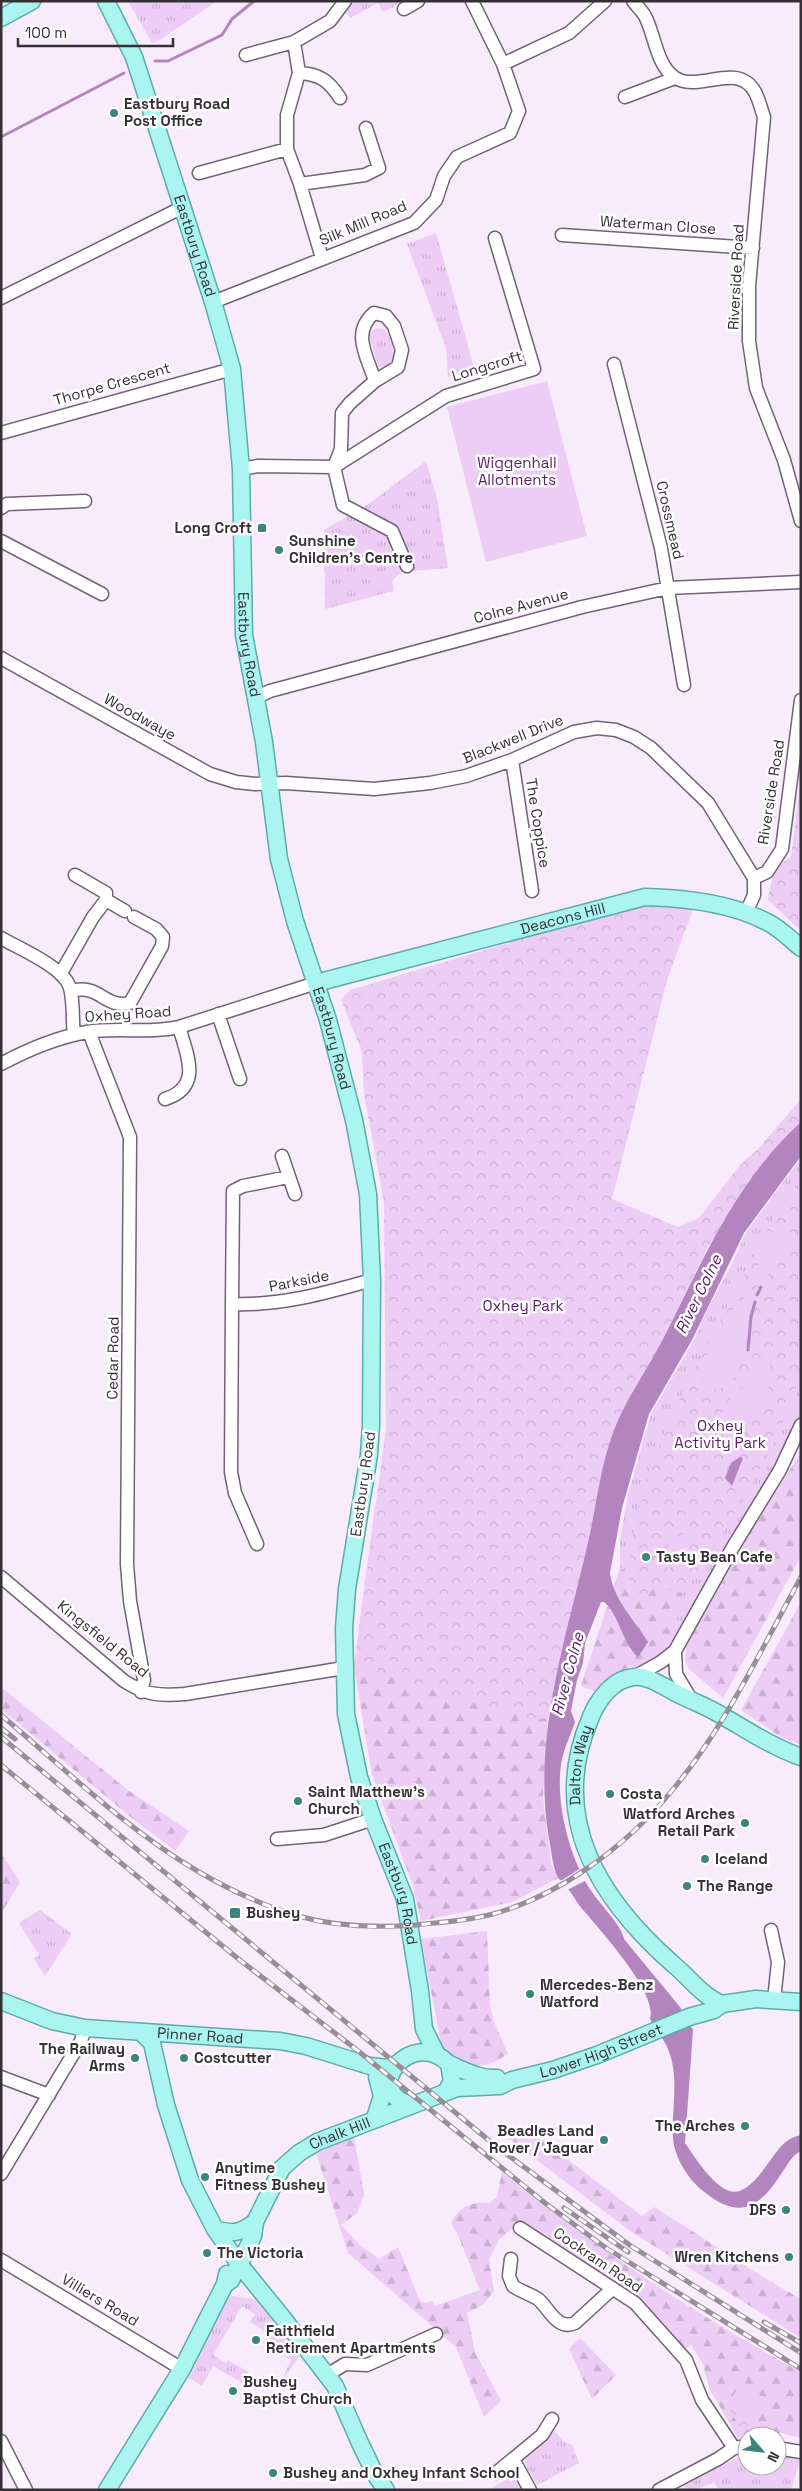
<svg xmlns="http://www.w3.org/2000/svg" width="802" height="2491" font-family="'Space Grotesk',sans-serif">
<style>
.grass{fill:url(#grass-tufts)}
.forest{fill:url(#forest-firs)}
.park{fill:url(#park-crowns)}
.garden{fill:#edcdf6}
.water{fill:#b385bf}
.pier{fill:#f8ebfb}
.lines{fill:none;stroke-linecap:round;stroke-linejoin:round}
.stream{stroke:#b385bf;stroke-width:3}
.minor-casing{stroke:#6f6471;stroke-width:15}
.major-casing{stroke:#5caca8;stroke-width:19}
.minor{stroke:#fff;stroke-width:12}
.major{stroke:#aaf5f0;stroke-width:16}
.rail-casing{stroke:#978e99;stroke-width:5}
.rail{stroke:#fff;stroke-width:3;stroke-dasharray:9;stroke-linecap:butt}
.poi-dot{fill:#3c847f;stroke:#fff;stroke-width:2}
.labels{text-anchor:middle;stroke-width:5;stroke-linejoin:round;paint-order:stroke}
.poi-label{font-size:15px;font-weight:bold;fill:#353036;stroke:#fff;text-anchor:start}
.street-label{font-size:15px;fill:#353036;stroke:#fff}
.park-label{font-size:15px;fill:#5b2168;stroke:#fff}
.water-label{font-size:16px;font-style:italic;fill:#571e65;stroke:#fff}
</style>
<defs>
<pattern id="grass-tufts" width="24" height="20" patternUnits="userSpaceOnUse" patternTransform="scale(1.25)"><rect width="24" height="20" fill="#edcdf6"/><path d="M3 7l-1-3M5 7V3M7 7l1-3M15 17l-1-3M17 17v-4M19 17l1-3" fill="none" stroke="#ccb0d4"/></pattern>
<pattern id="forest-firs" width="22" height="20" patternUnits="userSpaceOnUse" patternTransform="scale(1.25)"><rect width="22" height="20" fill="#edcdf6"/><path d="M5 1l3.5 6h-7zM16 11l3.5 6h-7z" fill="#ccb0d4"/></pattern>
<pattern id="park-crowns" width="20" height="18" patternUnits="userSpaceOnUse" patternTransform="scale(1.25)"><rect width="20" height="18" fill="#edcdf6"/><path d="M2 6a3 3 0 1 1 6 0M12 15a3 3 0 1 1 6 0" fill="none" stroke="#ccb0d4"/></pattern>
</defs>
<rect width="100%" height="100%" fill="#f8ebfb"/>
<path class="grass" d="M 128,1 L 217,1 L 158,41 L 152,43 Z
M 348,1 L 403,1 L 383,12 L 378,3 L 350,18 L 345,11 Z
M 436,233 L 474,367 L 448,377 L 446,348 L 407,244 Z
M 378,328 L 384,329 C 394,340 395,350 391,364 L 386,368 L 378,366 L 369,335 L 371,331 Z
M 426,461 L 437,498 L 448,568 L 401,572 L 392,581 L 394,591 L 325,609 L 324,530 L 370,503 Z
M 801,1158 L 801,1415 L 795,1431 L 672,1643 L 652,1665 L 628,1667 L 600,1693 L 581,1686 L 620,1568 L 620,1539 L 628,1495 L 651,1414 L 693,1342 L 708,1308 L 733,1262 L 745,1234 Z
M 40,1910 L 72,1934 L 45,1976 L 34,1959 L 39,1955 L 19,1923 Z
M 231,2296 L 255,2299 L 301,2354 L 280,2383 L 291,2360 L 263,2343 L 269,2334 L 250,2322 L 255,2314 L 242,2306 L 213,2355 L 226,2363 L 228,2360 L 249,2372 L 242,2383 L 213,2366 L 202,2386 L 189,2378 L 226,2301 Z
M 555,2431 L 563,2441 L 572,2445 L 579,2463 L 537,2485 L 526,2466 L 525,2460 Z
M 747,2454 L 747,2466 L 777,2466 L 777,2455 L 800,2460 L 792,2487 L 790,2490 L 719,2490 L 714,2482 L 696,2490 L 686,2490 L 684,2486 L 742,2455 Z"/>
<path class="forest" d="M 801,1452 L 801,1556 L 723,1698 L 689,1669 L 685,1661 L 687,1645 L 744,1543 Z
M 375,1506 L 548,1718 L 543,1797 L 551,1863 L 558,1878 L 512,1902 L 421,1921 L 412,1883 L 372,1775 L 354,1666 Z
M 620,1568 L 631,1575 L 627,1589 L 656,1587 L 683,1593 L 669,1629 L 674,1640 L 672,1643 L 652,1665 L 628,1667 L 600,1693 L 581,1686 Z
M 801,1602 L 800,1740 L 801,1745 L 779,1736 L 741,1710 Z
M 1,1687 L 129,1791 L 189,1831 L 175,1851 L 133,1819 L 1,1709 Z
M 1,1853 L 20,1882 L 2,1912 L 1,1910 Z
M 487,1931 L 490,2005 L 494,2022 L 508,2054 C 481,2072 466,2069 442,2048 L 421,1939 Z
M 530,2131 L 642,2216 L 654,2207 C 703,2237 750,2271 801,2299 L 801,2338 L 630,2231 L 500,2132 Z
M 354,2136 L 364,2195 L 357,2213 L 341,2225 L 360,2245 L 379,2259 L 398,2247 L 420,2301 L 425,2303 L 432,2301 L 435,2306 L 480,2290 L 458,2235 L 451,2223 C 458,2207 472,2201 489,2203 L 497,2197 L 502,2172 C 595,2248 695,2314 801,2372 L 801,2438 L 781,2433 L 747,2436 L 745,2441 L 738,2438 L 709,2388 L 703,2364 L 691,2345 L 684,2350 L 658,2324 L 517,2224 L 499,2240 L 489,2259 L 494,2291 L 483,2305 L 467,2313 L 475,2352 L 501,2401 L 484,2417 L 456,2347 L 348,2253 L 316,2153 Z
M 580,2338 L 616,2375 L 592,2399 L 569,2349 Z"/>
<path class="park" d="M 801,777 L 801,931 L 768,900 C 771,881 773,867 791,857 Z
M 653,900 L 693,909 L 667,980 L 612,1199 L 678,1227 L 699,1218 L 740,1165 L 758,1149 L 801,1099 L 801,1122 L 794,1129 L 708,1247 L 663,1339 L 614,1430 L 548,1718 L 533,1719 L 354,1666 L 386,1429 L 384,1202 L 364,1094 L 362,1052 L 341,1000 L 350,990 Z
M 801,1178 L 801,1350 L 795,1397 L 769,1452 L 740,1506 L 683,1593 L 656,1587 L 636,1600 L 627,1589 L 631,1575 C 623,1559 647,1477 654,1457 C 678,1396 711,1338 742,1280 C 759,1248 777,1206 801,1178 Z
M 731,2398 L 757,2418 L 750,2431 L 739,2425 L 725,2403 Z"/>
<path class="garden" d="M 547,381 L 587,536 L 486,562 L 447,407 Z
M 786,1227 L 793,1235 L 793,1247 L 765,1279 L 758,1274 C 760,1255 762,1229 786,1227 Z
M 747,1294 L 754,1298 C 746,1322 749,1393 709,1390 L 702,1383 C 706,1346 723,1319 747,1294 Z
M 766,1359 C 771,1364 771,1367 770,1374 C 770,1397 761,1412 745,1428 C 734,1432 725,1427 721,1416 L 724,1405 L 747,1383 L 760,1360 Z
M 683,1533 L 686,1534 C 687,1548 684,1564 668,1568 L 662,1564 C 661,1550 672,1540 683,1533 Z
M 743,2383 L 769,2402 L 757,2418 L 731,2398 Z
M 512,2476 L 521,2490 L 488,2490 Z"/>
<path class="water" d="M 801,1122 L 801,1156 L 744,1233 L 692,1340 L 649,1414 L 622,1508 L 610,1573 C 613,1599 635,1621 648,1642 L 638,1657 C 622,1643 619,1614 604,1602 L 601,1602 L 585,1643 L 583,1663 L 577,1680 L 571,1711 L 575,1722 C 571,1734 565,1746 562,1759 C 554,1799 569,1858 592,1892 C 600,1904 622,1926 624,1939 L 680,2007 L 693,2030 L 685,2143 C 695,2157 719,2198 740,2191 C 753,2186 764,2169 772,2158 C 780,2147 786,2138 801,2135 L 801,2151 C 791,2156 789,2163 783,2171 C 760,2207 741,2222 703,2191 C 688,2179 675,2158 673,2139 C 671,2109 680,2078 668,2049 C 664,2039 655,2029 650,2019 C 659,1993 596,1926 579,1905 C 573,1896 566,1884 558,1878 C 552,1865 552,1853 549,1839 C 532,1740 565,1642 587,1547 C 596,1509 600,1467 614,1430 C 626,1399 647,1370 663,1339 C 703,1261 734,1183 801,1122 Z
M 740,1457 L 743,1458 L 732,1486 L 725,1478 L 731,1463 Z"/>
<path class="pier" d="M 581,1868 L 587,1880 L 565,1891 L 559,1882 Z"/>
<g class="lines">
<path class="stream" d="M 155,61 L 168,61 L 222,35 L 232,19 L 254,1
M 1,137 L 124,73
M 757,1295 L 761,1287
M 748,1350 L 751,1317 L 755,1302"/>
<defs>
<path id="minor" d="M 633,1 C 637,6 642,11 645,16 C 655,35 656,64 674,77 C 698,94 737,60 755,92 C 759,99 761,109 764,117 L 749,286 L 749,341 L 756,388 L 784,460 L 801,521
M 404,9 L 418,1
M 294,42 L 299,73 L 287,115 L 287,149 L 300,184 L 322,258
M 246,55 L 294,42 L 330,21 L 345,1
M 503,64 L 569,33 L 605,1
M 299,73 C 320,74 329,81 340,98
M 625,97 L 675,78
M 199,173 L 287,149
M 300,184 L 365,175 L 379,168 L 366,128
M 562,235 L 753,248
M 1,298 L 183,207
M 213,302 L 414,223 L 436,200 L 444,176 L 457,157 L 510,133 L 519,111 L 503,64 L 472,1
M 614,364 L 661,548 L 684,685
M 375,381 C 367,356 351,333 374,313 L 386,316 L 394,326 L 402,350 L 398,367 L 375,381 L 350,403 L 342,413 L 341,449 L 334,467 L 343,505 L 392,531 L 407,566
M 1,433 L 232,369
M 241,469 L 258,466 L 334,467 L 446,396 L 534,369 L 495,238
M 1,508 L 7,504 L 85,501
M 1,541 L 102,594
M 1,658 L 210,774 L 236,782 L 255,784 L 286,783 L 374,789 L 430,783 L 466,776 L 512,760 L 574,732 L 597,728 L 616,730 L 634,737 L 651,748 L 708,803 L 754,878 L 754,895 L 746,913
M 255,698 L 270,691 L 582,607 L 668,588 L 801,582
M 512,760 L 532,891
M 75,875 L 106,893 L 106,900 L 125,911
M 754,878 L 767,872 L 782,849 L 801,700
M 1,938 C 20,949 64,967 70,988 C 74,1003 72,1020 74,1035
M 61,973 L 93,917 L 106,900
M 71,991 C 100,983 104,1009 130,1003 L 162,946 L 163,937 L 156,929 L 134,917
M 218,1014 L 240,1079
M 89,1032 L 130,1137 L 127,1564 L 130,1601 L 144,1680 L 141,1692
M 1,1064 C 27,1050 59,1037 87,1032 C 118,1027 149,1034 179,1027 L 316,983
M 165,1099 C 203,1087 187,1055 179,1027
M 282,1156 L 295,1194
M 288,1177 L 243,1186 L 233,1191 L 232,1304 C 280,1306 326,1293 372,1280
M 232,1304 L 231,1472 L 235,1493 L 257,1544
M 1,1577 L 124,1681 C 146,1695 159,1696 185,1694 L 344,1668
M 636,1676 L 661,1662 L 675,1651
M 691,1699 L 676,1674 L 675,1651 L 733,1547 L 780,1470 L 801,1425
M 277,1839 L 324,1835 L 373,1819
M 771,1930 L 778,1962 L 774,2000
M 1,2077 L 49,2095
M 1,2174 L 81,2041 L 85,2028
M 520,2228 L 635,2303 L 686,2360 L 702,2400 L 734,2448
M 511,2259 L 509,2276 L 513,2286 C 520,2291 530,2294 538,2299 C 549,2308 557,2331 575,2323 L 612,2289
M 1,2260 L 182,2369
M 327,2375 L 345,2364 L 367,2365 L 436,2334
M 1,2441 L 26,2490
M 777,2448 L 801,2452
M 496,2473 L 513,2459
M 530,2490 L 513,2459 L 542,2435 L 552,2419
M 659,2490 L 718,2459 L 734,2448 L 747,2446"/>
<g id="major">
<path id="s1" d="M 106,1 L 134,57 L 213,302 L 232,369 L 241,469 L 244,635 L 264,742 L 279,859 L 295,921 L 328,1020 L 354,1120 L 368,1194 L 372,1280 L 371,1425 L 369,1455 L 347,1589 L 344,1628 L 346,1714 L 359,1777 L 373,1819 L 405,1899 L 420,1991 L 424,2029 L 437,2055"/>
<path d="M 1,18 L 32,1"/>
<path id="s2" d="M 316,983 L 645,897 C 686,898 731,903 767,922 C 780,928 790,939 801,948"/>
<path id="s3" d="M 1,2001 L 52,2021 L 85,2028 L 280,2041 L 306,2046 L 370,2066 L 386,2068 L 399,2063"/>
<path id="s4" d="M 722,2004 C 703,1997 689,1977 673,1964 C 599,1899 548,1818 590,1719 C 597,1701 612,1679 634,1677 C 649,1675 667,1689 680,1695 C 690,1700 700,1704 710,1709 C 740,1725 769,1746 801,1757"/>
<path d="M 141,2032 L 152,2043 L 166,2105 L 190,2180 L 215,2229 L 239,2264 L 283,2318 L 335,2386 L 360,2443 L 375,2474 L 386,2490"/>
<path d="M 449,2064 C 466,2071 479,2079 497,2078"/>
<path d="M 412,2105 C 359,2092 411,2026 449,2064 L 452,2081 L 446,2092"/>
<path d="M 375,2118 L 382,2096 L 377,2077"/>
<path d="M 215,2229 C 232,2234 240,2234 255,2222"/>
<path id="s5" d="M 225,2284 L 231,2280 L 244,2255 L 253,2236 L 255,2222 L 282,2168 L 299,2153 L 317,2142 L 457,2088 L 500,2086 L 512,2080 L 553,2070 L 597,2055 L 689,2017 L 714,2010 L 722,2004 L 756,1999 L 801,2002"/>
<path d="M 107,2490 L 182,2369 L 225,2284 L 227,2274"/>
</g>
</defs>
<use href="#minor" class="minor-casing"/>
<use href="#major" class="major-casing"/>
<use href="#minor" class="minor"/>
<use href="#major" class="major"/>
<defs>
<path id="rail" d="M 1,1715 C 65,1769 127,1830 199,1872 C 230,1890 264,1906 298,1916 C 337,1927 376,1928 416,1925 C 442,1922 467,1921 493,1914 C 559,1896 626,1846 670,1793 C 724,1729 761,1650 801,1577
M 1,1728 L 15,1739
M 1,1737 L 497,2147 L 631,2246 L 801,2353
M 1,1765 L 241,1961 L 357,2050 L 545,2203 L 606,2248 L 801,2369
M 564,2208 L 628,2252
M 764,2322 L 801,2343"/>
</defs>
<use href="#rail" class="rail-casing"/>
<use href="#rail" class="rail"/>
</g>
<g class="poi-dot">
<circle cx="114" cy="113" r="5"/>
<rect x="257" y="523" width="10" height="10" rx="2.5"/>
<circle cx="279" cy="550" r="5"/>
<circle cx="646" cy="1557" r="5"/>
<circle cx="610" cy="1794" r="5"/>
<circle cx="298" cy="1801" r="5"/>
<circle cx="745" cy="1823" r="5"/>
<circle cx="705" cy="1859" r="5"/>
<circle cx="687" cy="1886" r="5"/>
<rect x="229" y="1907" width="12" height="12" rx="2.5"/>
<circle cx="530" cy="1994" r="5"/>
<circle cx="135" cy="2058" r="5"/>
<circle cx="184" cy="2058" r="5"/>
<circle cx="745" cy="2126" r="5"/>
<circle cx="604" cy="2140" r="5"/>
<circle cx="205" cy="2177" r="5"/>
<circle cx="786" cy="2210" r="5"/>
<circle cx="207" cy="2253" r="5"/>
<circle cx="789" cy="2257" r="5"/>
<circle cx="256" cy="2340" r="5"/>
<circle cx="233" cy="2391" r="5"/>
<circle cx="273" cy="2473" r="5"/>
</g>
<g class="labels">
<g class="poi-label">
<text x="124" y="109">Eastbury Road<tspan x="124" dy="17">Post Office</tspan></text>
<text x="252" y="533" text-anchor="end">Long Croft</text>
<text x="289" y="546">Sunshine<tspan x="289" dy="17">Children's Centre</tspan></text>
<text x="656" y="1562">Tasty Bean Cafe</text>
<text x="308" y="1797">Saint Matthew's<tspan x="308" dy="17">Church</tspan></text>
<text x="620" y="1799">Costa</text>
<text x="735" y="1819" text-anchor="end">Watford Arches<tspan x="735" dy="17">Retail Park</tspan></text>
<text x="715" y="1864">Iceland</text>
<text x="697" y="1891">The Range</text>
<text x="246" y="1918">Bushey</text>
<text x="540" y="1990">Mercedes-Benz<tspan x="540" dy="17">Watford</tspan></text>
<text x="125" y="2054" text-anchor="end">The Railway<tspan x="125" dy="17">Arms</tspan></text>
<text x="194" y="2063">Costcutter</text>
<text x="735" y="2131" text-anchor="end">The Arches</text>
<text x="594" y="2136" text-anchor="end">Beadles Land<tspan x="594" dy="17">Rover / Jaguar</tspan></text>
<text x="215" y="2173">Anytime<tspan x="215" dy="17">Fitness Bushey</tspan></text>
<text x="776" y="2215" text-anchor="end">DFS</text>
<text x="217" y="2258">The Victoria</text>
<text x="779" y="2262" text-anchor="end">Wren Kitchens</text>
<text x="266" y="2336">Faithfield<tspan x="266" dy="17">Retirement Apartments</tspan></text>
<text x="243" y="2387">Bushey<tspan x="243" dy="17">Baptist Church</tspan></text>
<text x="283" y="2478">Bushey and Oxhey Infant School</text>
</g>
<g class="street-label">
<text transform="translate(363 223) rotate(-23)" y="5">Silk Mill Road</text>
<text transform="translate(658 225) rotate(4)" y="5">Waterman Close</text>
<text dy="5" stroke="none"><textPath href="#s1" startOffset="261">Eastbury Road</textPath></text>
<text transform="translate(736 277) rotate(-87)" y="5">Riverside Road</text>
<text transform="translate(487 366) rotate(-17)" y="5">Longcroft</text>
<text transform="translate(112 384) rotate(-16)" y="5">Thorpe Crescent</text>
<text transform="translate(670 520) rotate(77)" y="5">Crossmead</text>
<text transform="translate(521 606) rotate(-15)" y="5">Colne Avenue</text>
<text dy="5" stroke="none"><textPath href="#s1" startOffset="666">Eastbury Road</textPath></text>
<text transform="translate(140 717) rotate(29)" y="5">Woodwaye</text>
<text transform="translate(513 739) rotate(-22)" y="5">Blackwell Drive</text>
<text transform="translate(771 792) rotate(-81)" y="5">Riverside Road</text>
<text transform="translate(538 823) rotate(81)" y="5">The Coppice</text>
<text dy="5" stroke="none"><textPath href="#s2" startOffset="255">Deacons Hill</textPath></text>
<text transform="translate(128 1014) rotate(-4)" y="5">Oxhey Road</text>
<text dy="5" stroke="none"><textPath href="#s1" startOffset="1070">Eastbury Road</textPath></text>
<text transform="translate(299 1281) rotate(-11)" y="5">Parkside</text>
<text transform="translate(113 1358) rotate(-89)" y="5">Cedar Road</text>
<text transform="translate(363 1484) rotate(-82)" y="5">Eastbury Road</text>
<text transform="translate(103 1639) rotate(39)" y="5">Kingsfield Road</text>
<text dy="5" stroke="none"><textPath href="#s4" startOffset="295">Dalton Way</textPath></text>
<text dy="5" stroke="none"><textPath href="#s1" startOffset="1940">Eastbury Road</textPath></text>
<text dy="5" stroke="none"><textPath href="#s3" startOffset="204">Pinner Road</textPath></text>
<text dy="5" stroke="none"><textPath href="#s5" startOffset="475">Lower High Street</textPath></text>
<text dy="5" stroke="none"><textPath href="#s5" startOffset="199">Chalk Hill</textPath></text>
<text transform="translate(598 2260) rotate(34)" y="5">Cockram Road</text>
<text transform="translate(100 2300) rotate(31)" y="5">Villiers Road</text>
</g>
<g class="park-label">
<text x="517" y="468">Wiggenhall<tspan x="517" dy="17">Allotments</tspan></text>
<text x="523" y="1311">Oxhey Park</text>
<text x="720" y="1431">Oxhey<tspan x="720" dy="17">Activity Park</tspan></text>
</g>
<g class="water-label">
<text transform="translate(698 1294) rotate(-64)" y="6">River Colne</text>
<text transform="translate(567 1674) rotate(-75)" y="6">River Colne</text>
</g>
</g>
<rect width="802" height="2491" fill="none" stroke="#353036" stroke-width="5"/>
<g transform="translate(762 2451) rotate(118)"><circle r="24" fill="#ffffff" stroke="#aeacaf"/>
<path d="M0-4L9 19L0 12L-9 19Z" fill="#3c847f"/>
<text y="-8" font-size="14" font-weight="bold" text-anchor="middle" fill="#353036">N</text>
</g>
<path d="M18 38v8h155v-8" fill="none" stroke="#353036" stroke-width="2.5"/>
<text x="25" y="38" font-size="15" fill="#353036" stroke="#ffffff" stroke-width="4" paint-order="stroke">100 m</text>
</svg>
